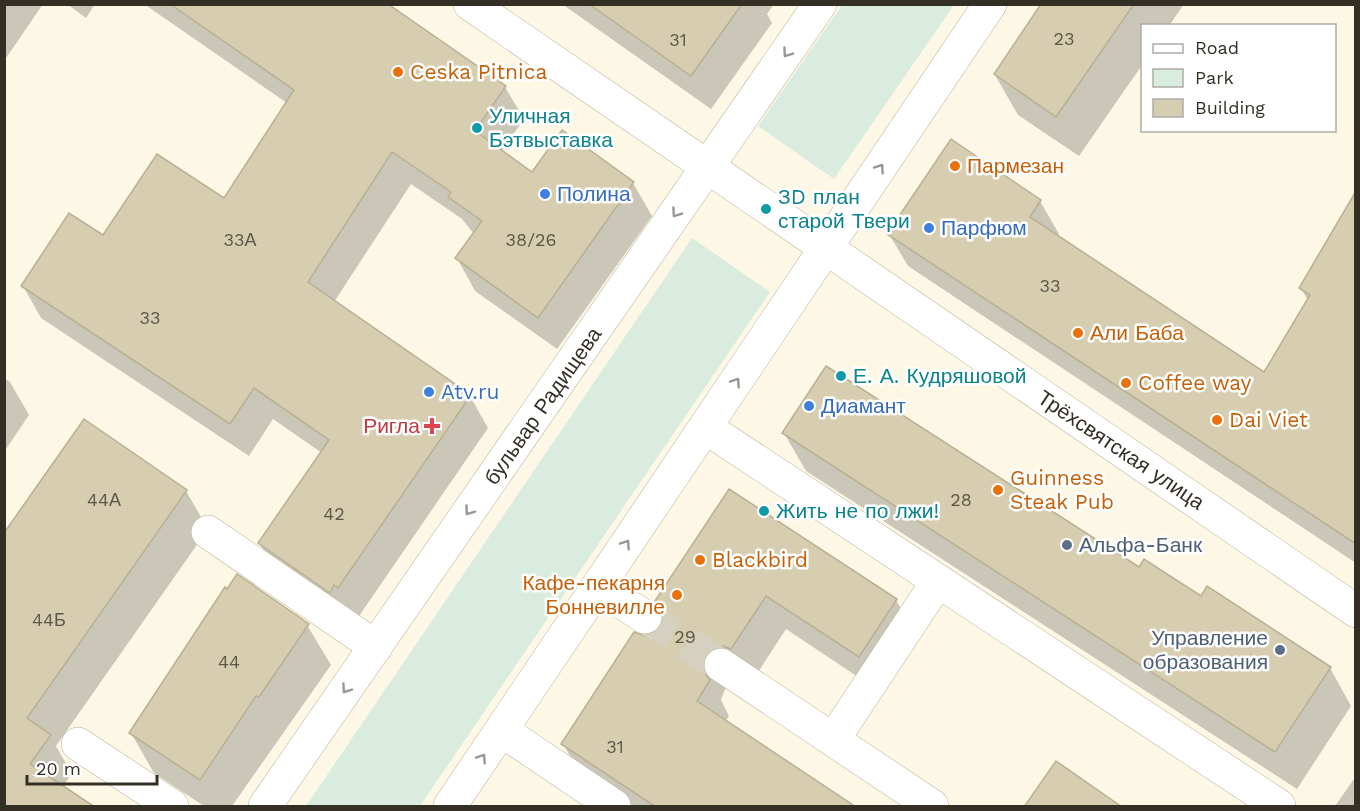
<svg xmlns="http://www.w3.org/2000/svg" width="1360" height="811" font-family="'Work Sans',sans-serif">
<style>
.green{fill:#daece0}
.shadow{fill:#0003}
.building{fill:#d7ceb1;stroke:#b9b093;stroke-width:1.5}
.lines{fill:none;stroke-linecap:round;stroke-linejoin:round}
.minor-tunnel{stroke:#d5d0bf;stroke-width:33;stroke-dasharray:33 16;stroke-linecap:butt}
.minor-casing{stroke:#bab195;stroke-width:34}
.minor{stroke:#fff;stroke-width:33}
.oneway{stroke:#999792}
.food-dot{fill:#e8710a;stroke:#fff;stroke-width:2}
.culture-dot{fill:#0f9aa8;stroke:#fff;stroke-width:2}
.shop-dot{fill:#3f7fe0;stroke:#fff;stroke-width:2}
.health-dot{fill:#e0444e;stroke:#fff;stroke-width:2}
.service-dot{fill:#5c6f8a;stroke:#fff;stroke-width:2}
.labels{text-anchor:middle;stroke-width:5;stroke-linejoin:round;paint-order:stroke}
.number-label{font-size:18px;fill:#5c5747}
.food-label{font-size:21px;fill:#c56008;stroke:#fff;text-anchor:start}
.culture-label{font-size:21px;fill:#0d838f;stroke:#fff;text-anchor:start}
.shop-label{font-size:21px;fill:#366cbe;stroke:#fff;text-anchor:start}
.street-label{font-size:21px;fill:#332f24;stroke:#fff}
.health-label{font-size:21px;fill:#be3a42;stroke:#fff;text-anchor:end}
.service-label{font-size:21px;fill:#4e5e75;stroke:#fff;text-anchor:start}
</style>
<rect width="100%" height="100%" fill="#fdf8e6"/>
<path class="green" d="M 842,5 L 954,5 L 834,179 L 758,126 Z
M 692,238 L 770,292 L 420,806 L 306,806 Z"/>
<path class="shadow" d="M 4,4 L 43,4 L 4,61 Z
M 67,4 L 95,4 L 86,18 Z
M 144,4 L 385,4 L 505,87 L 524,119 L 501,152 L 533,174 L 562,133 L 633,183 L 652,216 L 557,349 L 475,291 L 457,258 L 474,234 L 462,219 L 411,184 L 334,302 L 470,396 L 488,428 L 357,619 L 278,576 L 260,544 L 322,453 L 273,419 L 249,456 L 41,318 L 23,286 L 103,237 L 224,200 L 287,103 Z
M 562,4 L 774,4 L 767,14 L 772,23 L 711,109 Z
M 1043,4 L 1184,4 L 1169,26 L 1142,26 L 1142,65 L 1079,156 L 1018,115 L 995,75 Z
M 1040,201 L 1059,234 L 1057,236 L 1264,374 L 1308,301 L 1301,288 L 1356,216 L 1356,563 L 908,266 L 889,234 Z
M 4,378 L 10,382 L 29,415 L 4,452 Z
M 784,433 L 1140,569 L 1202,598 L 1330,668 L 1351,706 L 1297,789 L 806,471 Z
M 186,491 L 208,529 L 56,746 L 72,774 L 62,787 L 4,806 L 4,532 Z
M 730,491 L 896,600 L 916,634 L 879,691 L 786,629 L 751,683 L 732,682 L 725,689 L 721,700 L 729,716 L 725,722 L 853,806 L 626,806 L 583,778 L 563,744 L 645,637 L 654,635 L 662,628 L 665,615 L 657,601 Z
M 307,625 L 331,665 L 232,806 L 204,806 L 154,773 L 131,733 Z
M 1356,776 L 1356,806 L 1335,806 Z"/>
<path class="building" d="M 170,4 L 388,4 L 506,86 L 475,131 L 532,172 L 562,130 L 634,182 L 538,318 L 455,258 L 482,221 L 448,197 L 451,192 L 392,152 L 308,282 L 471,395 L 338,588 L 334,585 L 330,593 L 258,543 L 329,440 L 254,388 L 230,424 L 21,286 L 69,213 L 103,235 L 157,154 L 224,198 L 294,90 Z
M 589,4 L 742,4 L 691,76 Z
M 1041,4 L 1134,4 L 1056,117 L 994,74 Z
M 951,139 L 1041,200 L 1030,217 L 1264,372 L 1310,295 L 1299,288 L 1356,191 L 1356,544 L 887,234 Z
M 826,366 L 1139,567 L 1144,559 L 1201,596 L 1207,586 L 1331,667 L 1275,752 L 782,433 Z
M 84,419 L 187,490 L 27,718 L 51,735 L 30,764 L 95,807 L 4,807 L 4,533 Z
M 729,489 L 897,599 L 859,657 L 766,596 L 731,649 L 723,646 L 713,648 L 706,654 L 702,663 L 704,673 L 710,680 L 697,701 L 856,807 L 656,807 L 561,744 L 634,632 L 645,636 L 653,634 L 660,628 L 664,617 L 661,608 L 655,601 Z
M 237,574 L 309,624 L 259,697 L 256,696 L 200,780 L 129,733 L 225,587 L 227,589 Z
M 1056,761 L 1122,807 L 1024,807 Z"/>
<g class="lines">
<path class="minor-tunnel" d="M 645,617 L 721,665"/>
<defs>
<path id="minor" d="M 470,4 L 1356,611
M 705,427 L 1279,806
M 208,532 L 376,647
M 598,587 L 645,617
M 721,665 L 932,806
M 501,730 L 614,806
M 833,740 L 938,581
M 78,744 L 172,806
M 265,806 L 820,4
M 450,806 L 990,4"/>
</defs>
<use href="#minor" class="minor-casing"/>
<use href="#minor" class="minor"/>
</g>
<defs><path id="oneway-chevron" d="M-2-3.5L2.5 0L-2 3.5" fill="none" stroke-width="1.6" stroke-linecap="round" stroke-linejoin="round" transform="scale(1.5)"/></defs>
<g class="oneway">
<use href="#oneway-chevron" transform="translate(787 53) rotate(125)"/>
<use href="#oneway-chevron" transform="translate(880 168) rotate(-56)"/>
<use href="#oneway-chevron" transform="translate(676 213) rotate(125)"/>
<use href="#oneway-chevron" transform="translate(736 382) rotate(-56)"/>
<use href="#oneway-chevron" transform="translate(469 511) rotate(125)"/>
<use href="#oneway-chevron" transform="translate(626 544) rotate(-56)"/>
<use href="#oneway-chevron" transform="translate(346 689) rotate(125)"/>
<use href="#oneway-chevron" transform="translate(482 758) rotate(-56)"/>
</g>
<g class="food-dot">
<circle cx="398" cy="72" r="6"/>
<circle cx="955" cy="166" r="6"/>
<circle cx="1078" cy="333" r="6"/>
<circle cx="1126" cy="383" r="6"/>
<circle cx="1217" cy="420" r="6"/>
<circle cx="998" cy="490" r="6"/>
<circle cx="700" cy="560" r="6"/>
<circle cx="677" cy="595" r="6"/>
</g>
<g class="culture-dot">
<circle cx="477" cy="128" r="6"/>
<circle cx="766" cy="209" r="6"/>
<circle cx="841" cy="376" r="6"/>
<circle cx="764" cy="511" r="6"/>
</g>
<g class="shop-dot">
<circle cx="545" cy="194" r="6"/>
<circle cx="929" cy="228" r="6"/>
<circle cx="429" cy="392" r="6"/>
<circle cx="809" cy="406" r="6"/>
</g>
<path class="health-dot" d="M429 417h6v6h6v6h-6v6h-6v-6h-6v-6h6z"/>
<g class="service-dot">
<circle cx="1067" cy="545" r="6"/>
<circle cx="1280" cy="650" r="6"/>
</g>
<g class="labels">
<g class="number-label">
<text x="1064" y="45">23</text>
<text x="678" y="46">31</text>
<text x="240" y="246">33А</text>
<text x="531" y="246">38/26</text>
<text x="1050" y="292">33</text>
<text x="150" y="324">33</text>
<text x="104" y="506">44А</text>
<text x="961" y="506">28</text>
<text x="334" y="520">42</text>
<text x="49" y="626">44Б</text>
<text x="685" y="643">29</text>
<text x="229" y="668">44</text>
<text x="615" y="753">31</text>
</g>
<g class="food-label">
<text x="410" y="79">Ceska Pitnica</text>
<text x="967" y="173">Пармезан</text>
<text x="1090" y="340">Али Баба</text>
<text x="1138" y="390">Coffee way</text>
<text x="1229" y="427">Dai Viet</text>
<text x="1010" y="485">Guinness<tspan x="1010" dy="24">Steak Pub</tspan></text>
<text x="712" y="567">Blackbird</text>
<text x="665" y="590" text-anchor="end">Кафе-пекарня<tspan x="665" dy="24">Бонневилле</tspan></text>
</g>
<g class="culture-label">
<text x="489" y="123">Уличная<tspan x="489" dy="24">Бэтвыставка</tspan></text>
<text x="778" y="204">ЗD план<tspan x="778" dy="24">старой Твери</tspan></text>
<text x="853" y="383">Е. А. Кудряшовой</text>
<text x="776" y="518">Жить не по лжи!</text>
</g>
<g class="shop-label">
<text x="557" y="201">Полина</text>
<text x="941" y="235">Парфюм</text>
<text x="441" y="399">Atv.ru</text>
<text x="821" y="413">Диамант</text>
</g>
<g class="street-label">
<text transform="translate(543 406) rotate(-55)" y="7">бульвар Радищева</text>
<text transform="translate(1121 450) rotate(34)" y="7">Трёхсвятская улица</text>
</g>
<g class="health-label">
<text x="420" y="433">Ригла</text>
</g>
<g class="service-label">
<text x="1079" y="552">Альфа-Банк</text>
<text x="1268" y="645" text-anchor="end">Управление<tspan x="1268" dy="24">образования</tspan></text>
</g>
</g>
<rect width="1360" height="811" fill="none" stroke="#332f24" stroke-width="12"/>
<rect x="1141" y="24" width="195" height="108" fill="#ffffff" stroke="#adaca7" stroke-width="1.5"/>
<rect x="1153" y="44" width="30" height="9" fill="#ffffff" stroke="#adaca7" stroke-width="1.5"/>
<text x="1195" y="54" font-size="18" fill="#332f24">Road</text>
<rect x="1153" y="69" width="30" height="18" fill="#daece0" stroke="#adaca7" stroke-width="1.5"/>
<text x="1195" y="84" font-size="18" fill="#332f24">Park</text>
<rect x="1153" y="99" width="30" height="18" fill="#d7ceb1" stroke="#adaca7" stroke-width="1.5"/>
<text x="1195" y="114" font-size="18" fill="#332f24">Building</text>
<path d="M27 775v9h130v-9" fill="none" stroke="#332f24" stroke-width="3"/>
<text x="36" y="775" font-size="18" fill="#332f24" stroke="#ffffff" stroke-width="4.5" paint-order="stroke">20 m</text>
</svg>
